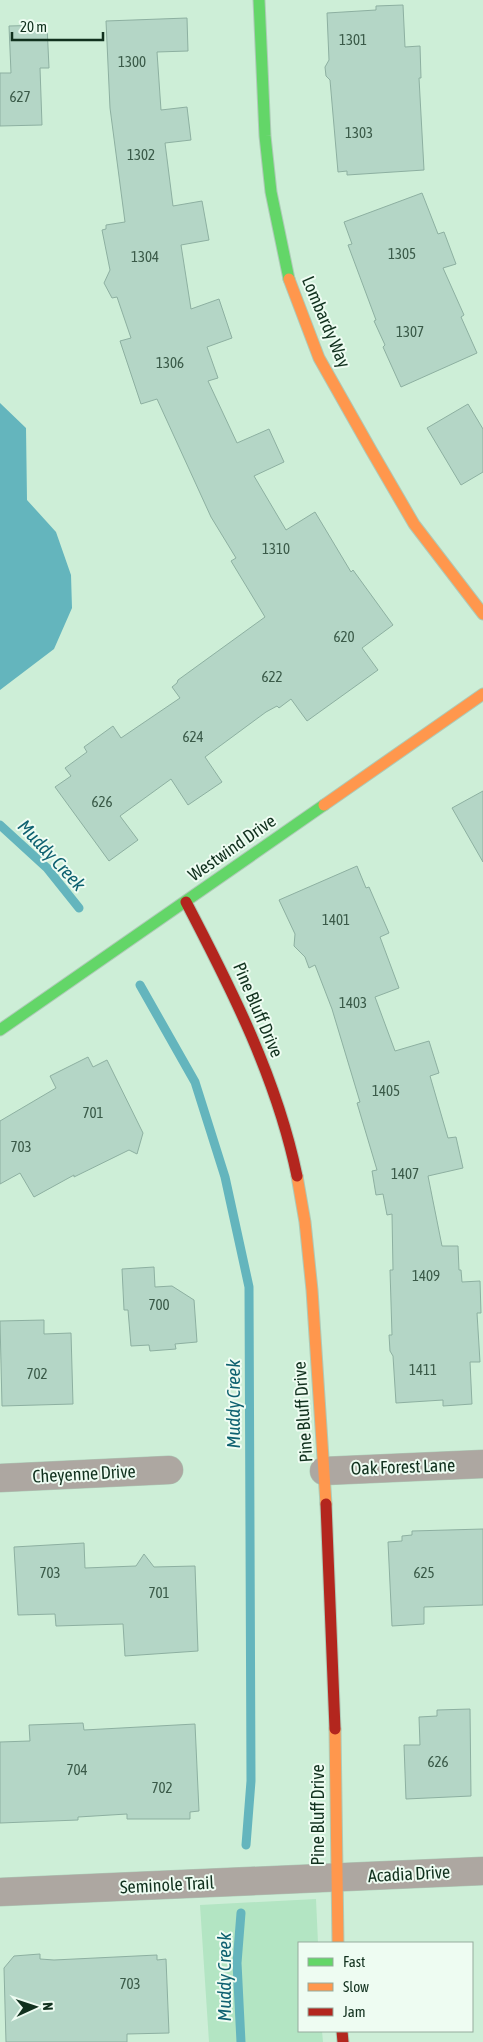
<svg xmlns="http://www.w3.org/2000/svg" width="483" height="2042" font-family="'Asap Condensed',sans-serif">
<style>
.green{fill:#b3e5c3}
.water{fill:#64b5bd}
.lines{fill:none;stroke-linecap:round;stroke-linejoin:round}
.stream{stroke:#64b5bd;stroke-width:9}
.building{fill:#b4d6c6;stroke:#8db0a1}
.street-casing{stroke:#aecab7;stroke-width:29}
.fast-casing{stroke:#aecab7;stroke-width:13}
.slow-casing{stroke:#aecab7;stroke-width:13}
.jam-casing{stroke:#aecab7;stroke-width:13}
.street{stroke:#ada7a1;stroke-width:28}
.fast{stroke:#63d668;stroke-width:11}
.slow{stroke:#ff974d;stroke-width:11}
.jam{stroke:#b3261e;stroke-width:11}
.labels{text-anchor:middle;stroke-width:4;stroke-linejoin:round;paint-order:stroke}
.number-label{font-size:15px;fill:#3a5a48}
.street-label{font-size:18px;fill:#11311e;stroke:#eefcf2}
.water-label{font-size:19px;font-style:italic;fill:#0e6170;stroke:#eefcf2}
</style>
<rect width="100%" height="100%" fill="#cdeed7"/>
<path class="green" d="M 316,1899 L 318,1943 L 299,1943 L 299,2031 L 322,2031 L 323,2042 L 209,2042 L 200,1905 Z"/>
<path class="water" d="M 0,403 L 26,428 L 27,500 L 56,532 L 71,575 L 72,608 L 54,649 L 0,690 Z"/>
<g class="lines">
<path class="stream" d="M 0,825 L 47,868 L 79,908
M 140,985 L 195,1082 L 225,1177 L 249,1287 L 251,1781 L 246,1845
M 241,1913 L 237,1963 L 241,2042"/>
</g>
<path class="building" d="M 403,5 L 405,47 L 420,46 L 421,78 L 419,78 L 424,170 L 347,175 L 347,171 L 338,172 L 330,80 L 326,76 L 325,67 L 329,60 L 327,13 L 376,10 L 376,6 Z
M 187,18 L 188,51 L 157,52 L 161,110 L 187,107 L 191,140 L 165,143 L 173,206 L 202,201 L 209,240 L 181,245 L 191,309 L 219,299 L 232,338 L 207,347 L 218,378 L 208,381 L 237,443 L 269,429 L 284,462 L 254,476 L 286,530 L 315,512 L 351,572 L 353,570 L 393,625 L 362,648 L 378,670 L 307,721 L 291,699 L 279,708 L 277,706 L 266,712 L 205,757 L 222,782 L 188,805 L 171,779 L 120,816 L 138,840 L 109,861 L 55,787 L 71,776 L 65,768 L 87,752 L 84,747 L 113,726 L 121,738 L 180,698 L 172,687 L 177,683 L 178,680 L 265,617 L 231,561 L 236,558 L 211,517 L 157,399 L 141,404 L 120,341 L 131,338 L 117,297 L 112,298 L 104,283 L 110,270 L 102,230 L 106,229 L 106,225 L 125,222 L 110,108 L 106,21 Z
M 47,25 L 49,68 L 40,68 L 42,125 L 0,126 L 0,73 L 11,73 L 9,26 Z
M 422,193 L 438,234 L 444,232 L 456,264 L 443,268 L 464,315 L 461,317 L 477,353 L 401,387 L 383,347 L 385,345 L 374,321 L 376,320 L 348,245 L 352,244 L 344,222 Z
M 468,404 L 483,429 L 483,472 L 461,485 L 427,428 Z
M 483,791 L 483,862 L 452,808 Z
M 357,866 L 366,888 L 369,887 L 389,933 L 380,937 L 399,988 L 375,997 L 395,1051 L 429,1041 L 439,1073 L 430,1076 L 448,1138 L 456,1137 L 463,1168 L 428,1176 L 442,1246 L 458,1246 L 459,1270 L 461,1270 L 462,1282 L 480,1281 L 481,1313 L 477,1313 L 480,1362 L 470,1362 L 472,1404 L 443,1406 L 443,1400 L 396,1403 L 393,1356 L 390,1351 L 389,1335 L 392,1335 L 390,1270 L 393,1270 L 392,1214 L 387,1215 L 383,1194 L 376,1195 L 372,1171 L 377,1170 L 357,1103 L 360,1102 L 332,1009 L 315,965 L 309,968 L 305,957 L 294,946 L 295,934 L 279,900 Z
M 88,1057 L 93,1067 L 107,1060 L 143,1133 L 137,1154 L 129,1150 L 74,1177 L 74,1175 L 34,1197 L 20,1173 L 0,1184 L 0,1121 L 56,1088 L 50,1076 Z
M 154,1267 L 155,1287 L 172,1286 L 194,1300 L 197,1342 L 175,1344 L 176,1349 L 150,1351 L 149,1345 L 131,1346 L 128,1310 L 124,1310 L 122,1269 Z
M 44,1320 L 44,1334 L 71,1333 L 73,1404 L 2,1406 L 0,1321 Z
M 483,1529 L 483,1605 L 424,1607 L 424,1624 L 392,1626 L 388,1542 L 402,1541 L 402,1536 L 412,1535 L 412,1531 Z
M 84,1543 L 85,1568 L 136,1566 L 144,1554 L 154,1567 L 195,1566 L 198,1651 L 125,1656 L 123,1624 L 56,1626 L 55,1614 L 18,1615 L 14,1547 Z
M 470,1709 L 471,1796 L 406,1799 L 404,1745 L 420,1745 L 419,1717 L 437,1716 L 437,1710 Z
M 83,1723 L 84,1730 L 195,1724 L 199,1811 L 190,1812 L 190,1819 L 127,1819 L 127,1814 L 78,1817 L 78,1820 L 0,1823 L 0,1742 L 30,1741 L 29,1725 Z
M 40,1954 L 40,1959 L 54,1960 L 157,1955 L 157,1960 L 166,1959 L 169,2033 L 127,2034 L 127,2042 L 6,2042 L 4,1968 L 14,1956 Z"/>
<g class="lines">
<defs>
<path id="street" d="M 324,1471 L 483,1464
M 0,1478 L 169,1470
M 0,1892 L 483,1871"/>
<path id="fast" d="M 259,0 L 265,136 L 271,192 L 289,279
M 0,1030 L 324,805"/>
<path id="slow" d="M 289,279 L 319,358 L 371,450 L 414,524 L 483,614
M 324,805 L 483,694
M 297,1176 L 305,1222 L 312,1290 L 326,1504
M 335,1729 L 338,1943"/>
<path id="jam" d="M 186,902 C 232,990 277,1079 297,1176
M 326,1504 L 335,1729
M 342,2031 L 343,2042"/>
</defs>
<use href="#street" class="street-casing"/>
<use href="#fast" class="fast-casing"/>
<use href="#slow" class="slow-casing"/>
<use href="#jam" class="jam-casing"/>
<use href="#street" class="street"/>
<use href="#fast" class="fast"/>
<use href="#slow" class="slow"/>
<use href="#jam" class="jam"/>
</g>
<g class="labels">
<g class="number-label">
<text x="353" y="45">1301</text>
<text x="132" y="67">1300</text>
<text x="20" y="102">627</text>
<text x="359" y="138">1303</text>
<text x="141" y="160">1302</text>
<text x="402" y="259">1305</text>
<text x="145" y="262">1304</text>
<text x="410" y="337">1307</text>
<text x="170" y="368">1306</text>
<text x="276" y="554">1310</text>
<text x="344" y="642">620</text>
<text x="272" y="682">622</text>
<text x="193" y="742">624</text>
<text x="102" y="807">626</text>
<text x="336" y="925">1401</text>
<text x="353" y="1008">1403</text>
<text x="386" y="1096">1405</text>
<text x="93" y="1118">701</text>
<text x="21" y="1152">703</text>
<text x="405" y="1179">1407</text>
<text x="426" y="1281">1409</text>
<text x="159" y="1310">700</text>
<text x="423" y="1375">1411</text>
<text x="37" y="1379">702</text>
<text x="50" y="1578">703</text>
<text x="424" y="1578">625</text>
<text x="159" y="1598">701</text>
<text x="438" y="1767">626</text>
<text x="77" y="1775">704</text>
<text x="162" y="1793">702</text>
<text x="130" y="1989">703</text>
</g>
<g class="street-label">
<text transform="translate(326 322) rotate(67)" y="6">Lombardy Way</text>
<text transform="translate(232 848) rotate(-35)" y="6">Westwind Drive</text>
<text transform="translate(258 1010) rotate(67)" y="6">Pine Bluff Drive</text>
<text transform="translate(303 1412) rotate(-94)" y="6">Pine Bluff Drive</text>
<text transform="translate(403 1467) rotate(-2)" y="6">Oak Forest Lane</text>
<text transform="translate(84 1474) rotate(-3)" y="6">Cheyenne Drive</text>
<text transform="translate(318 1815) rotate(-90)" y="6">Pine Bluff Drive</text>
<text transform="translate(409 1874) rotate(-3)" y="6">Acadia Drive</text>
<text transform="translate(167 1885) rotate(-3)" y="6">Seminole Trail</text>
</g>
<g class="water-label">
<text transform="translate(52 855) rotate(47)" y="7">Muddy Creek</text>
<text transform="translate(233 1404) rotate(-90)" y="7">Muddy Creek</text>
<text transform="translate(224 1977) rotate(-90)" y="7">Muddy Creek</text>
</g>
</g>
<rect x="298" y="1942" width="175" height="90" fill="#eefcf2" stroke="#96ab9d"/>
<rect x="308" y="1958" width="25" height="8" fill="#63d668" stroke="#96ab9d"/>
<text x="343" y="1967" font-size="15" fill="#11311e">Fast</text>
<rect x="308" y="1983" width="25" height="8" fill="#ff974d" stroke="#96ab9d"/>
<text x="343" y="1992" font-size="15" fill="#11311e">Slow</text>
<rect x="308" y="2008" width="25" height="8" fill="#b3261e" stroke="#96ab9d"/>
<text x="343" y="2017" font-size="15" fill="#11311e">Jam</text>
<g transform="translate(35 2007) rotate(87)" stroke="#eefcf2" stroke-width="4" paint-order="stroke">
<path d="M0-4L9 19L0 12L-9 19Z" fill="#11311e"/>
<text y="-8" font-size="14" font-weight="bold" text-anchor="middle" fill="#11311e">N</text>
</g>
<path d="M12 32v8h91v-8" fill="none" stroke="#11311e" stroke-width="2.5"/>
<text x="20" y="32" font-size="15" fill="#11311e" stroke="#eefcf2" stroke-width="4" paint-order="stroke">20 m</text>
</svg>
